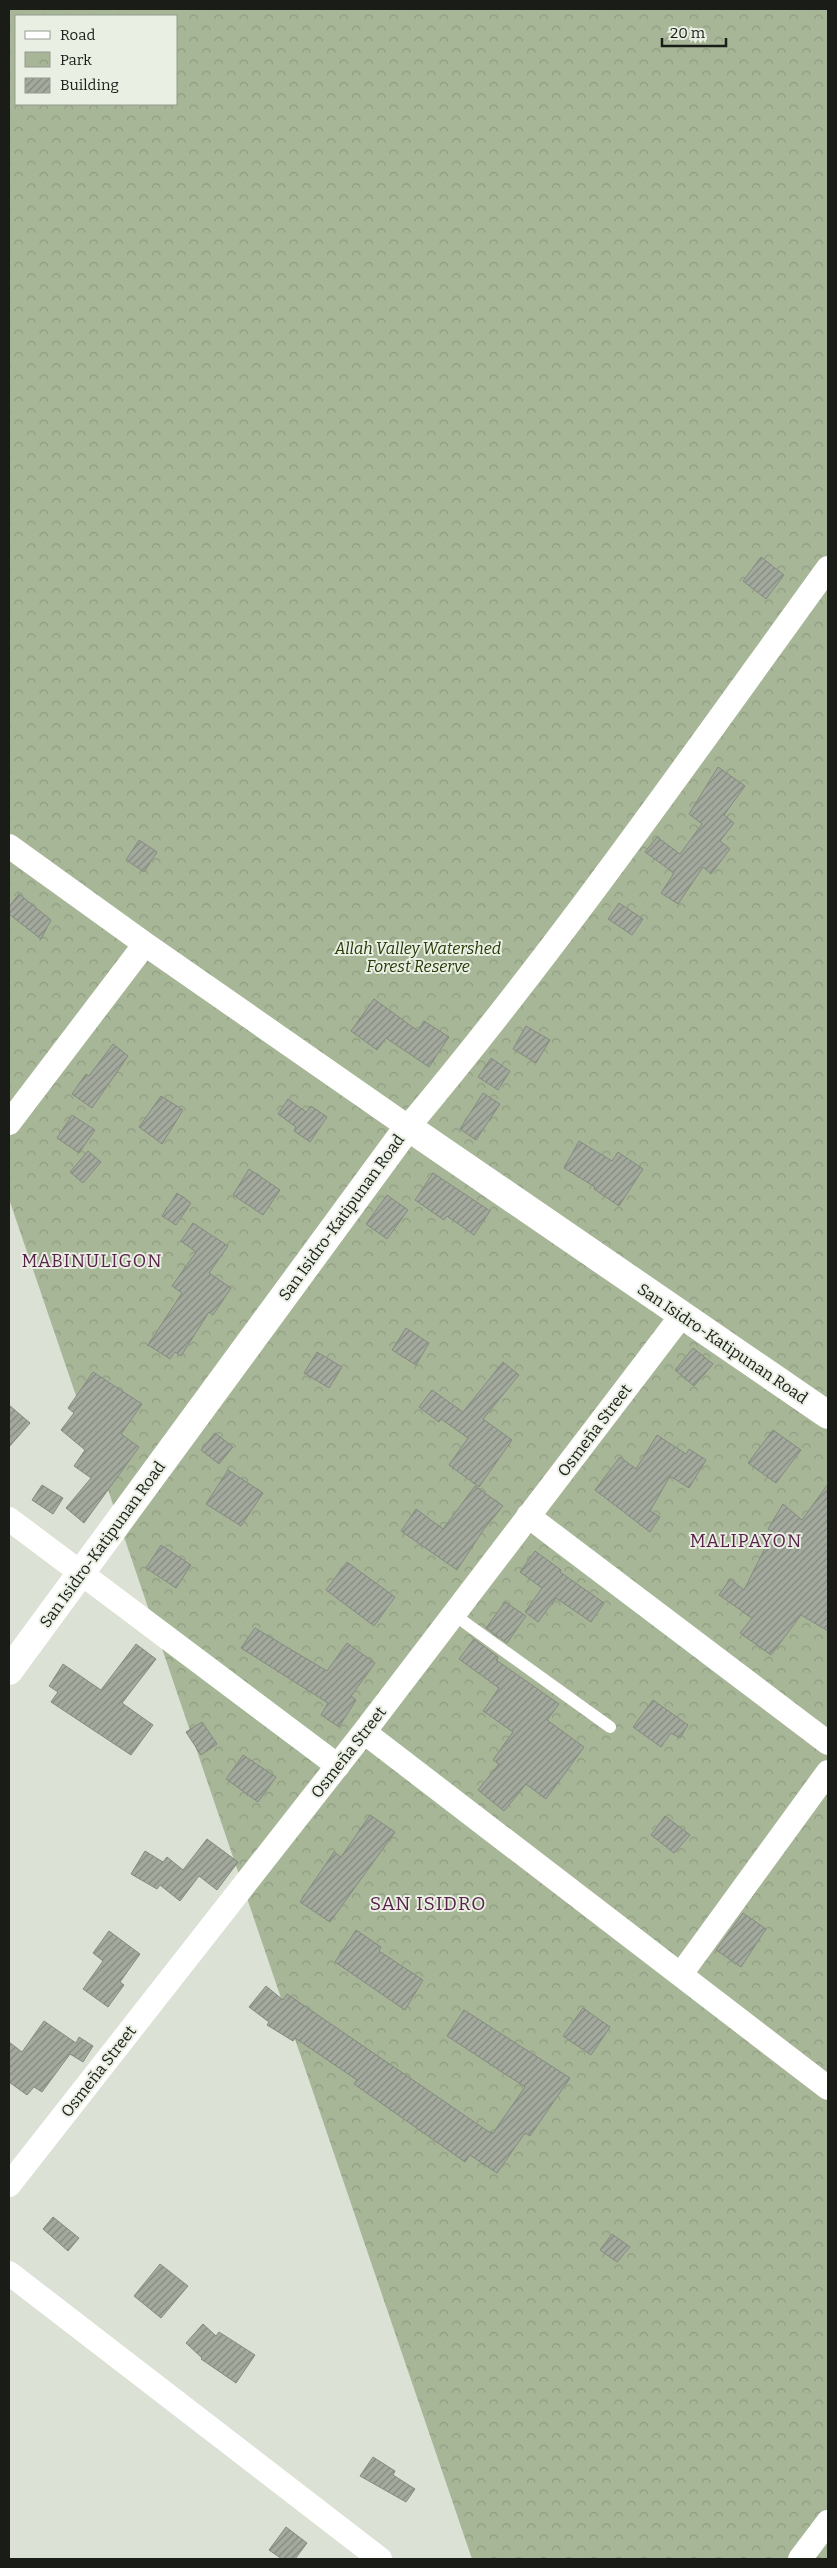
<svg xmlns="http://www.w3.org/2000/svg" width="837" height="2568" font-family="Bitter,serif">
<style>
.park{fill:url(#park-crowns);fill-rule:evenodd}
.building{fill:url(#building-hatch);stroke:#868b80}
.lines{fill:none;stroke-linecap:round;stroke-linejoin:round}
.lane{stroke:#fff;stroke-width:12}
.street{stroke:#fff;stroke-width:24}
.secondary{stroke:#fff;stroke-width:28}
.labels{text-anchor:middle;stroke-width:4;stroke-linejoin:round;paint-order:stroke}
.park-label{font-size:16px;font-style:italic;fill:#263806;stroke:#e9efe2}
.street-label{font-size:16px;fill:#1a1c18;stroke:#e9efe2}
.neighbourhood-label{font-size:18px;letter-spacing:1px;fill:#5a214a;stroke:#e9efe2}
.quarter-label{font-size:19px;letter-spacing:1px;fill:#5a214a;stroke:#e9efe2}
</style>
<defs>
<pattern id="park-crowns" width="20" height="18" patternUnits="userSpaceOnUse" patternTransform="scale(1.25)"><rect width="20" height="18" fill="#a7b697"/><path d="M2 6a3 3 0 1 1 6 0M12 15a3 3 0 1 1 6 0" fill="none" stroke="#8f9c81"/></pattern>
<pattern id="building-hatch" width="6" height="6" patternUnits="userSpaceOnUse" patternTransform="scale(1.25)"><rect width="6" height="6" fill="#a3a99d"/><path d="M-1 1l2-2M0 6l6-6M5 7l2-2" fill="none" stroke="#84897f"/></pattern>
</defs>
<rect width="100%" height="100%" fill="#dbe1d5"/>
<path class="park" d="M 9,9 L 828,9 L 828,2559 L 472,2559 L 9,1199 ZM 16,16 L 176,16 L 176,104 L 16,104 Z"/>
<path class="building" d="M 761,557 L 784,575 L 766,599 L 743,581 Z
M 718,767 L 745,786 L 724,815 L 734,823 L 720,841 L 730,849 L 711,874 L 703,867 L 678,904 L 661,893 L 674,873 L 645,852 L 657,837 L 680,854 L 702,824 L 689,814 Z
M 139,840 L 157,852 L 144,872 L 126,860 Z
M 19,894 L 51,920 L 41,939 L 9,914 L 9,907 Z
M 619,903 L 643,919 L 632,935 L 608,919 Z
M 374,999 L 418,1031 L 424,1021 L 449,1037 L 429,1067 L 386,1038 L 377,1050 L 351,1031 Z
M 526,1026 L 550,1040 L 536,1063 L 513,1049 Z
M 113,1044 L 128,1056 L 92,1108 L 72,1094 L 86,1074 L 89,1076 Z
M 491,1058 L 510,1071 L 498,1090 L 478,1077 Z
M 483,1093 L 500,1104 L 476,1140 L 460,1129 Z
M 161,1096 L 183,1110 L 162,1144 L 139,1127 Z
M 288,1099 L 306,1112 L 311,1106 L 327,1117 L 310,1142 L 294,1131 L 296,1127 L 278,1114 Z
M 72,1115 L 95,1130 L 79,1153 L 57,1138 Z
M 579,1141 L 612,1161 L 618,1152 L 643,1169 L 619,1206 L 594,1189 L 595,1187 L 564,1168 Z
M 88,1151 L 101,1162 L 83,1183 L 70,1172 Z
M 249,1169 L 280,1190 L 263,1215 L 233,1195 Z
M 433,1173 L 490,1211 L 474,1235 L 447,1216 L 444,1220 L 415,1200 Z
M 177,1193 L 191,1203 L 176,1225 L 162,1216 Z
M 387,1195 L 408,1210 L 387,1239 L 366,1224 Z
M 193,1223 L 228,1246 L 209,1273 L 231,1288 L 213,1315 L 209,1312 L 181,1356 L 175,1352 L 170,1359 L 148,1345 L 182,1293 L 172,1286 L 196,1252 L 181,1241 Z
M 406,1328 L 429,1343 L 416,1365 L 392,1350 Z
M 693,1348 L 713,1364 L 694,1386 L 675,1370 Z
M 317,1352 L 342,1367 L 329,1388 L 304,1373 Z
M 503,1362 L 519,1375 L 483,1419 L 512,1440 L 479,1487 L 449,1465 L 468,1438 L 441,1419 L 439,1422 L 419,1407 L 432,1390 L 463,1412 Z
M 93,1372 L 142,1404 L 121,1434 L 139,1447 L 84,1523 L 66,1508 L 91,1478 L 74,1466 L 85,1450 L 61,1430 L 74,1413 L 68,1408 Z
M 9,1405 L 30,1423 L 9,1447 Z
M 773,1430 L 801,1450 L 776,1483 L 748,1463 Z
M 215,1433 L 233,1447 L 219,1464 L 201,1450 Z
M 657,1435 L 686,1454 L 689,1449 L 706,1460 L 689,1488 L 670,1476 L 650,1511 L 660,1517 L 650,1532 L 595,1490 L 620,1457 L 636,1469 Z
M 228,1470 L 263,1493 L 241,1526 L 206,1504 Z
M 828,1484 L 828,1631 L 801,1615 L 771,1655 L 740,1633 L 752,1618 L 719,1595 L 730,1579 L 744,1590 L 773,1532 L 768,1529 L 783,1504 L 802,1520 Z
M 42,1485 L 63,1498 L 53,1514 L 32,1500 Z
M 475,1486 L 503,1506 L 484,1529 L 457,1570 L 401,1531 L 416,1509 L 443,1529 Z
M 161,1545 L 191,1565 L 176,1588 L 146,1568 Z
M 535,1551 L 561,1570 L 560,1572 L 604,1603 L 591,1622 L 556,1598 L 538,1622 L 525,1612 L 542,1588 L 520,1572 Z
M 347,1562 L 395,1597 L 374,1626 L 326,1590 Z
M 505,1602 L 526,1616 L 507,1643 L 486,1628 Z
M 255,1628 L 327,1671 L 347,1643 L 375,1663 L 351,1696 L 356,1700 L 339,1727 L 321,1715 L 328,1703 L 241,1648 Z
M 474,1639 L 498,1657 L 496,1660 L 559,1704 L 547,1720 L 584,1747 L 546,1799 L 526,1784 L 504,1811 L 478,1790 L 499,1764 L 493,1760 L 513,1732 L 483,1711 L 499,1688 L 459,1659 Z
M 136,1644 L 156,1659 L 122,1703 L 153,1725 L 131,1755 L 51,1702 L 58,1692 L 49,1686 L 63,1664 L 101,1690 Z
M 653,1700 L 688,1725 L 680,1738 L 671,1733 L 661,1747 L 633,1727 Z
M 202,1722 L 217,1744 L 201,1755 L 186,1732 Z
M 243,1755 L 276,1777 L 258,1802 L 226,1779 Z
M 370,1815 L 395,1832 L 330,1922 L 300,1902 L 334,1852 L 341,1857 Z
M 665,1816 L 690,1835 L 674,1853 L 651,1835 Z
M 207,1839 L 238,1862 L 217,1890 L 199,1876 L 180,1901 L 160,1885 L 157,1889 L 131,1874 L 145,1851 L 163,1862 L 167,1857 L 183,1870 Z
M 743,1913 L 766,1929 L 741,1967 L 716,1950 Z
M 356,1930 L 381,1947 L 379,1951 L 423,1980 L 405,2010 L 335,1962 Z
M 109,1931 L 140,1954 L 120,1982 L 124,1985 L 108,2007 L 83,1989 L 103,1961 L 93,1953 Z
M 266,1986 L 283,2000 L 287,1994 L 489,2132 L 493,2133 L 525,2087 L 447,2036 L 464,2010 L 570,2078 L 530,2136 L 525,2133 L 497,2173 L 470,2155 L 465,2162 L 354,2084 L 357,2080 L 295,2038 L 293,2041 L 267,2025 L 269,2022 L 249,2007 Z
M 583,2008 L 610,2027 L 591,2055 L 563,2036 Z
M 44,2021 L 76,2043 L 79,2037 L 93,2046 L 83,2062 L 70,2054 L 42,2092 L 34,2087 L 27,2095 L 9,2082 L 9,2042 L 22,2052 Z
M 53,2217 L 79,2238 L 68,2251 L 43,2229 Z
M 612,2234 L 630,2247 L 617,2262 L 600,2250 Z
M 160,2264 L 188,2286 L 161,2318 L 134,2296 Z
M 203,2324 L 216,2336 L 219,2332 L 255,2355 L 236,2383 L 201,2359 L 202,2358 L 186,2343 Z
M 373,2457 L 395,2471 L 393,2475 L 415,2489 L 406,2502 L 360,2476 Z
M 286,2527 L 307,2543 L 295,2559 L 282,2559 L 269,2550 Z"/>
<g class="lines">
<path class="lane" d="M 453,1614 L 610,1727"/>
<path class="street" d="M 9,846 L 145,944 L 408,1127 C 558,948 691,757 828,568
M 9,1123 L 145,944
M 528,1516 L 828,1743
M 9,1519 L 338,1766
M 364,1732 L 828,2088
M 681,1974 L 828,1772
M 9,2185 L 364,1732 L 682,1315
M 9,2273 L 380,2559
M 800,2559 L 828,2522"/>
<path class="secondary" d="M 9,1671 L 408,1127 L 828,1415"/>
</g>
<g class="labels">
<g class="park-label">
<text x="418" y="954">Allah Valley Watershed<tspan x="418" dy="18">Forest Reserve</tspan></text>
</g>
<g class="street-label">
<text transform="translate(341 1217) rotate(-54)" y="6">San Isidro-Katipunan Road</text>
<text transform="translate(723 1343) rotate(34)" y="6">San Isidro-Katipunan Road</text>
<text transform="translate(594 1430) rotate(-53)" y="6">Osmeña Street</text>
<text transform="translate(102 1544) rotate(-54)" y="6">San Isidro-Katipunan Road</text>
<text transform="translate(348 1752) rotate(-52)" y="6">Osmeña Street</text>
<text transform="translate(98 2071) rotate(-52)" y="6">Osmeña Street</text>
</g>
<g class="neighbourhood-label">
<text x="92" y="1267">MABINULIGON</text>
<text x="746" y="1547">MALIPAYON</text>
</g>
<g class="quarter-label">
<text x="428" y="1910">SAN ISIDRO</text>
</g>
</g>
<rect width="837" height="2568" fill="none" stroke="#1a1c18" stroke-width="20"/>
<rect x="15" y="15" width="162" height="90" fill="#e9efe2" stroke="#969b91"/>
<rect x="25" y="31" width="25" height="8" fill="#ffffff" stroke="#969b91"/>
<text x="60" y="40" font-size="15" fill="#1a1c18">Road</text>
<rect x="25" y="52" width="25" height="15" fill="url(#park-crowns)" stroke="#969b91"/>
<text x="60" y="65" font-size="15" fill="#1a1c18">Park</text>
<rect x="25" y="78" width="25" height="15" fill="url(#building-hatch)" stroke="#969b91"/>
<text x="60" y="90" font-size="15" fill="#1a1c18">Building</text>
<path d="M662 38v8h64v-8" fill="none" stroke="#1a1c18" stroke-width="2.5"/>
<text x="670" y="38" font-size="15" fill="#1a1c18" stroke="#e9efe2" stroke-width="4" paint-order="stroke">20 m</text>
</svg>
